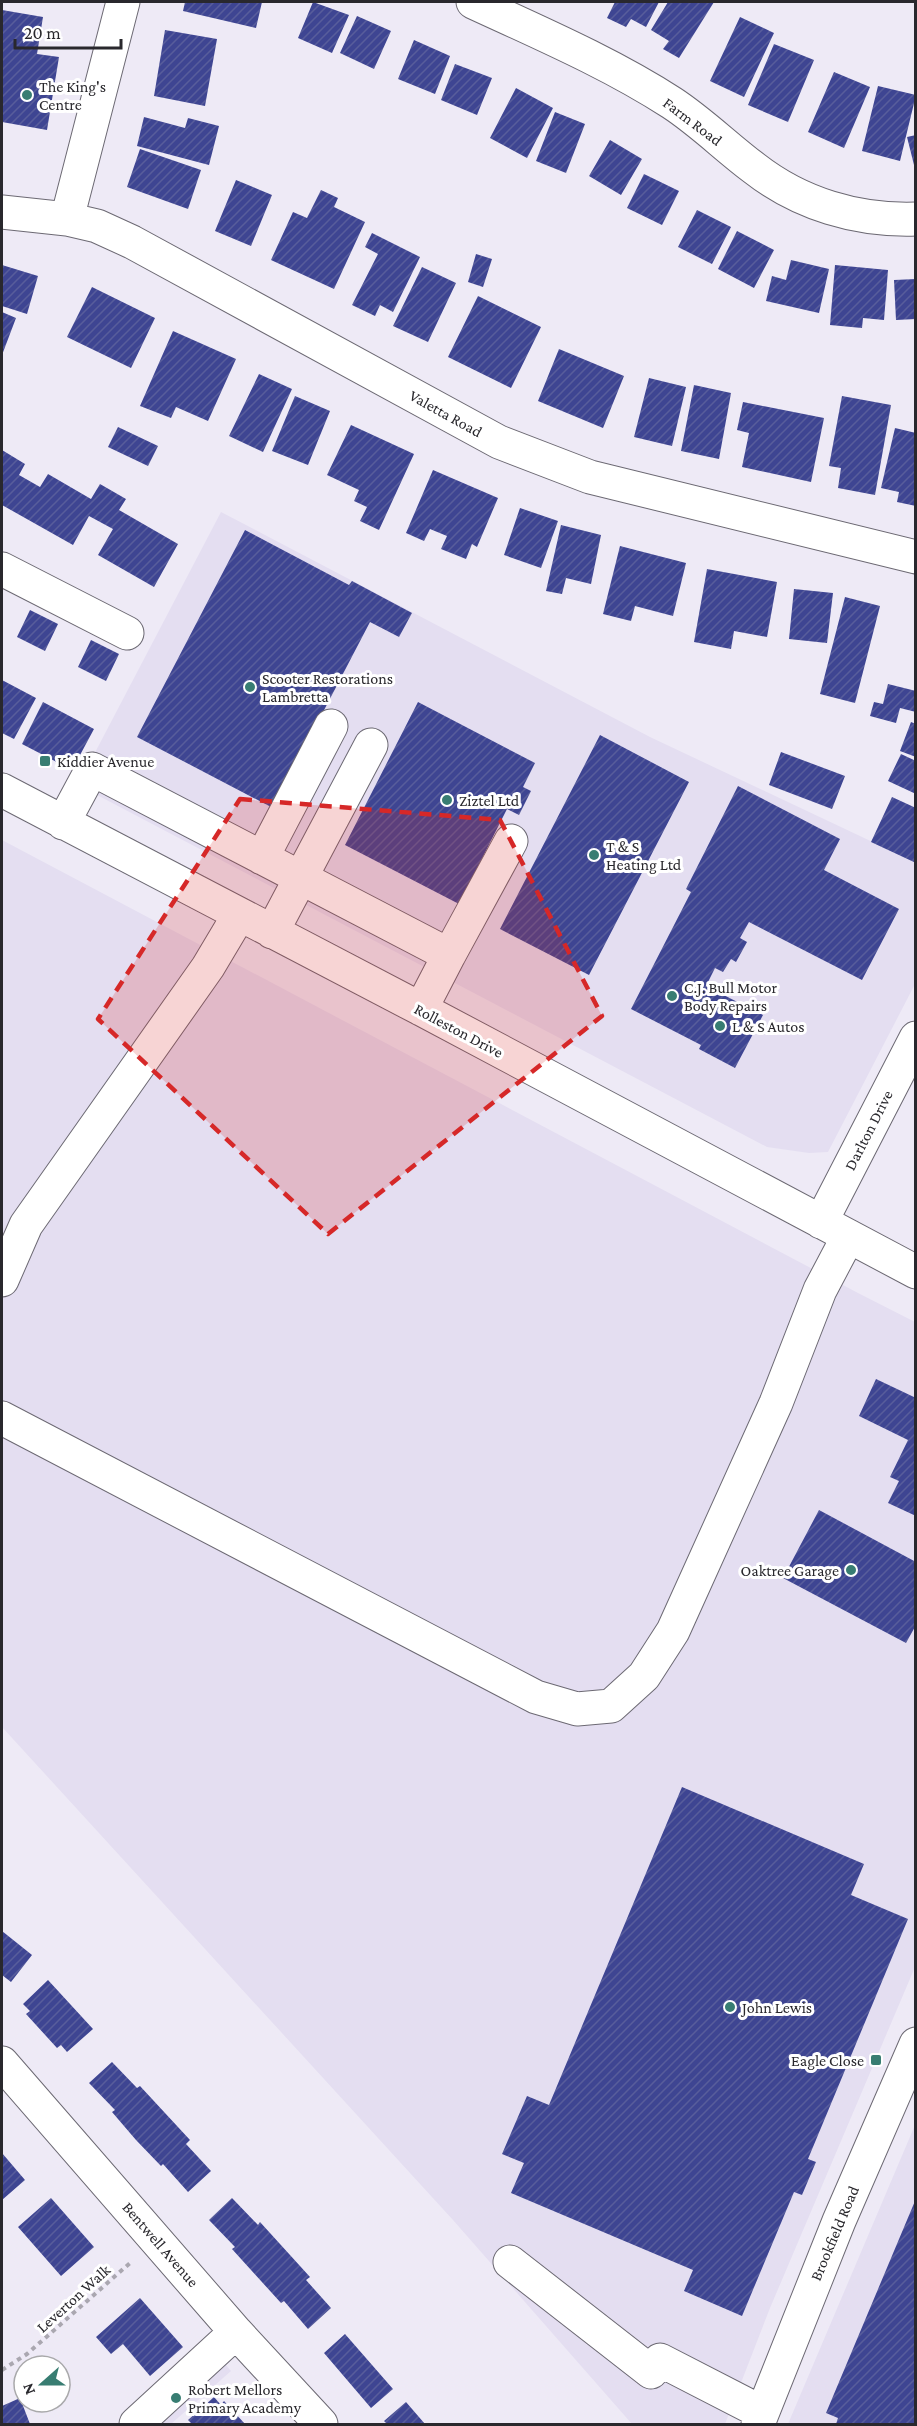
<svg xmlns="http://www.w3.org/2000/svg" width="917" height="2426" font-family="'Crimson Pro',serif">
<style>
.built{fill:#e4def1}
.building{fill:url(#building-hatch)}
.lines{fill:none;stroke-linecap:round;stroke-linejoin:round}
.minor-casing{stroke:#6c6973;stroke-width:35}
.path{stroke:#aaa7b0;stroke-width:4;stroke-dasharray:4.5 4.5;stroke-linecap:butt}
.minor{stroke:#fff;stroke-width:33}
.marked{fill:#d62828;fill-opacity:0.2;stroke:#d62828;stroke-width:4.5;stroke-dasharray:12 8;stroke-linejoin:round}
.poi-dot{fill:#387d72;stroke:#fff;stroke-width:2}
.labels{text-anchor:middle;stroke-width:6;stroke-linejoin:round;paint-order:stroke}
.poi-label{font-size:16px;fill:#29282d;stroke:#fff;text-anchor:start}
.street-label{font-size:16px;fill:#29282d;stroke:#fff}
</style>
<defs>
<pattern id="building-hatch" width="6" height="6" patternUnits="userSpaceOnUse" patternTransform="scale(1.5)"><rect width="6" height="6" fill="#3e4592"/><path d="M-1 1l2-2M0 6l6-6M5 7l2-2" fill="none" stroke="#585d9b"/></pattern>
</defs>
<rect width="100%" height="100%" fill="#eeeaf6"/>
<path class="built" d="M 221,512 L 650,737 L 915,862 L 915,984 L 828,1152 L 809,1153 L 767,1147 L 78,785 Z
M 2,840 L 858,1293 L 915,1322 L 915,1967 L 770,2308 L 725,2424 L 632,2424 L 453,2220 L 2,1727 Z
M 915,2125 L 915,2424 L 788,2424 Z
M 210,2346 L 231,2371 L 171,2424 L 122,2424 Z"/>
<path class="building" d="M 185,2 L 262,2 L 256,28 L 183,11 Z
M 313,2 L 349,15 L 332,53 L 298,38 Z
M 615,2 L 659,2 L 646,27 L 631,19 L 626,27 L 607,18 Z
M 668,2 L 714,2 L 679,58 L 663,49 L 669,41 L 651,30 Z
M 2,10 L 43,17 L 37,54 L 59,57 L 47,130 L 2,122 Z
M 357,16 L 391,31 L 374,69 L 340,53 Z
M 740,17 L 774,33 L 744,97 L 710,81 Z
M 165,30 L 217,39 L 205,106 L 154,96 Z
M 414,40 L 450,56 L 435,94 L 398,79 Z
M 774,44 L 814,60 L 788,122 L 748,105 Z
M 455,64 L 492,78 L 477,115 L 441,100 Z
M 834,72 L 870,87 L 844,148 L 808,132 Z
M 878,86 L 916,95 L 900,161 L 862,151 Z
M 516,88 L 553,108 L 527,158 L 490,138 Z
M 555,112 L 585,124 L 566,173 L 536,161 Z
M 144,117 L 185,128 L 188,118 L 219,126 L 209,165 L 137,146 Z
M 916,135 L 916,164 L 914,165 L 907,137 Z
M 610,140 L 642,159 L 621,195 L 589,176 Z
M 140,149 L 201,170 L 188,209 L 127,187 Z
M 644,174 L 679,191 L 662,225 L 627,208 Z
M 236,180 L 272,195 L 251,246 L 215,231 Z
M 321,190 L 338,198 L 334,207 L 365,222 L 334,289 L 271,260 L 293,212 L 307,218 Z
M 697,210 L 731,227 L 712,264 L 678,247 Z
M 737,231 L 774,250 L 754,288 L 718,269 Z
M 372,233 L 420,257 L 393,312 L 380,305 L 375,316 L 352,305 L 378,254 L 365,247 Z
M 476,254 L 492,259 L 483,287 L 468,282 Z
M 791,260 L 829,269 L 819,313 L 766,301 L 772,276 L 786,280 Z
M 2,265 L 38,276 L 27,314 L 2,306 Z
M 835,265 L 888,270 L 884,320 L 863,318 L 862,328 L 830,325 Z
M 422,267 L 456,283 L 428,342 L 393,326 Z
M 916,279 L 916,319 L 896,320 L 894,280 Z
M 92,287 L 155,318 L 131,368 L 67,337 Z
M 478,296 L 541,327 L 511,388 L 448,357 Z
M 2,312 L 16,318 L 2,355 Z
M 173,331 L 236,359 L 208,421 L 176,407 L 171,418 L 140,406 Z
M 559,349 L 624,376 L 603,428 L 538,401 Z
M 259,374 L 292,389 L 263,452 L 229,436 Z
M 649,378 L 686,387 L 672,446 L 634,437 Z
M 694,385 L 731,393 L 719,459 L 681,451 Z
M 295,396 L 330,411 L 308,465 L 272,451 Z
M 842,396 L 891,405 L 875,495 L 838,488 L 841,468 L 829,466 Z
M 743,402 L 824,418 L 811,482 L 742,467 L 749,433 L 737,430 Z
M 351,425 L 414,454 L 379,530 L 360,521 L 367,507 L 354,501 L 359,490 L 327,475 Z
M 118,427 L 158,446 L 148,466 L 108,447 Z
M 895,428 L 916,433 L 916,506 L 897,502 L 899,492 L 881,488 Z
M 2,450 L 25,464 L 19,475 L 40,487 L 48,474 L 91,499 L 100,484 L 126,499 L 119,510 L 178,544 L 154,587 L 98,555 L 113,529 L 89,516 L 73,545 L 2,505 Z
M 433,470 L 498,498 L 477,547 L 472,544 L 466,559 L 441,549 L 447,536 L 430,529 L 424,541 L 406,533 Z
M 520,508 L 558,521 L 541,568 L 504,555 Z
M 561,525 L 601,535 L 591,584 L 566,578 L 562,594 L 546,591 Z
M 245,530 L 349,585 L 352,581 L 412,613 L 399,637 L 370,622 L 273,808 L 137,737 Z
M 620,546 L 686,563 L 673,616 L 635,606 L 631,621 L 603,614 Z
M 707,569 L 777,582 L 767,637 L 734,631 L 731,649 L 694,642 Z
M 794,589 L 833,593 L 827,643 L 789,639 Z
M 845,597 L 880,606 L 855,703 L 820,694 Z
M 30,610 L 58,624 L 45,651 L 17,637 Z
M 91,640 L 119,654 L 106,681 L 78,667 Z
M 2,680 L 36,698 L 14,739 L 2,733 Z
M 888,684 L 916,691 L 916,712 L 900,708 L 896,723 L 870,716 L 874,702 L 883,704 Z
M 43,702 L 94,729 L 72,770 L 22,744 Z
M 418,702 L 535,763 L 523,787 L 531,791 L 519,815 L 507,809 L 459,904 L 345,845 Z
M 911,722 L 916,724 L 916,757 L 900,751 Z
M 600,735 L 689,782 L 589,975 L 500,929 Z
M 781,752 L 845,776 L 832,809 L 769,785 Z
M 901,754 L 916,761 L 916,794 L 888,781 Z
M 738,786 L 840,839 L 824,870 L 899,909 L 862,980 L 749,922 L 740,938 L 747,942 L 736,962 L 731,959 L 723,972 L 715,968 L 706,986 L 763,1015 L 735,1068 L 699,1049 L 701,1045 L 631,1009 L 691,892 L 686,889 Z
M 892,797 L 916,808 L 916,863 L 871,842 Z
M 876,1379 L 916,1398 L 916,1516 L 888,1503 L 899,1481 L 890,1477 L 908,1440 L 859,1416 Z
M 819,1510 L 916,1562 L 916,1625 L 906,1643 L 783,1578 Z
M 682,1787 L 864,1864 L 851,1895 L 908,1919 L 808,2159 L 816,2162 L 802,2195 L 794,2192 L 742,2316 L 684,2291 L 693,2270 L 511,2193 L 524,2163 L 502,2154 L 527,2096 L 549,2105 Z
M 2,1931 L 32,1955 L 11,1982 L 2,1975 Z
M 48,1980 L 93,2029 L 67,2052 L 61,2045 L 57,2048 L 26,2014 L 30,2011 L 23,2004 Z
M 112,2062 L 137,2088 L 140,2086 L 190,2140 L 186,2144 L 211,2171 L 188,2192 L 163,2164 L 161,2166 L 136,2140 L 112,2112 L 115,2110 L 89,2083 Z
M 2,2153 L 25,2180 L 2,2200 Z
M 51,2198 L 94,2247 L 61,2276 L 18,2227 Z
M 232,2198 L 258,2225 L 260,2222 L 310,2277 L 306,2280 L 331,2308 L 308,2329 L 284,2301 L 281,2303 L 232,2249 L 235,2247 L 209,2220 Z
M 915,2201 L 916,2424 L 836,2424 L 838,2418 L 826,2413 Z
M 140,2298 L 183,2347 L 150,2376 L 123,2344 L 111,2354 L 96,2337 Z
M 345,2334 L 393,2389 L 371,2408 L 324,2353 Z
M 214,2397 L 221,2405 L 224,2401 L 245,2424 L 192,2424 L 188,2420 Z
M 20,2398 L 30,2424 L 2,2424 L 2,2406 Z
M 406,2402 L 425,2424 L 387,2424 L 384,2421 Z"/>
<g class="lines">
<defs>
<path id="minor" d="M 473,2 C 540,33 610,63 672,103 C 701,122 726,147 754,168 C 800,204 857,221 916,219
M 2,212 L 67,219 L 97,226 L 132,242 L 499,442 L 590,477 L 916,557
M 67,219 L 123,2
M 2,569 L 127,633
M 2,790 L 421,1009 L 916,1272
M 63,823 L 92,769 L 449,955 L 421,1009
M 262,858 L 331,726
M 272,932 L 371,745
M 449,955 L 511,841
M 821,1222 L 916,1038
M 2,1280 L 26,1225 L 208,967 L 239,915
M 2,1418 L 536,1697 L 577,1709 L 611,1706 L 644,1676 L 673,1631 L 776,1403 L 820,1290 L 848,1237
M 2,2063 L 236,2332 L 321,2424
M 510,2262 L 651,2372 L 660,2360 L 761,2412
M 136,2424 L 236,2332
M 758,2424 L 839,2221 L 916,2044"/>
</defs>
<use href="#minor" class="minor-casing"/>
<path class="path" d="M 2,2370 L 27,2354 L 130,2263"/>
<use href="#minor" class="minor"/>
</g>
<path class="marked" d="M 240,799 L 500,820 L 602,1016 L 328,1234 L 98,1019 Z"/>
<g class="poi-dot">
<circle cx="27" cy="95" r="6"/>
<circle cx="250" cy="687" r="6"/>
<rect x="39" y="755" width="12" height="12" rx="3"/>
<circle cx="447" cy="800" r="6"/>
<circle cx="594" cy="855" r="6"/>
<circle cx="672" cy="996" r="6"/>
<circle cx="720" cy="1026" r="6"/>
<circle cx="851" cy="1570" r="6"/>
<circle cx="730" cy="2007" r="6"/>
<rect x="870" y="2054" width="12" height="12" rx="3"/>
<circle cx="176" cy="2398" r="6"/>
</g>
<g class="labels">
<g class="poi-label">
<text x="39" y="92">The King's<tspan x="39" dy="18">Centre</tspan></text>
<text x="262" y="684">Scooter Restorations<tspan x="262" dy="18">Lambretta</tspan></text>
<text x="57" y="767">Kiddier Avenue</text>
<text x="459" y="806">Ziztel Ltd</text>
<text x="606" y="852">T &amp; S<tspan x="606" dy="18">Heating Ltd</tspan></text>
<text x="684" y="993">C.J. Bull Motor<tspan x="684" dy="18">Body Repairs</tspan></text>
<text x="732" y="1032">L &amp; S Autos</text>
<text x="839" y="1576" text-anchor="end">Oaktree Garage</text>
<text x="742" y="2013">John Lewis</text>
<text x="864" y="2066" text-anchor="end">Eagle Close</text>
<text x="188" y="2395">Robert Mellors<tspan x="188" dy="18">Primary Academy</tspan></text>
</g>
<g class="street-label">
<text transform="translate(693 121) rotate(37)" y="6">Farm Road</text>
<text transform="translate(446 413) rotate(29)" y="6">Valetta Road</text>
<text transform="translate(459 1030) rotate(28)" y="6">Rolleston Drive</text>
<text transform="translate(868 1130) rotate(-63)" y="6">Darlton Drive</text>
<text transform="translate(834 2233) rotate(-67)" y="6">Brookfield Road</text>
<text transform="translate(161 2244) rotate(49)" y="6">Bentwell Avenue</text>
<text transform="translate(73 2298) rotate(-42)" y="6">Leverton Walk</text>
</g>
</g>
<rect width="917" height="2426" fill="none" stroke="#29282d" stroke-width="6"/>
<g transform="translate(42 2384) rotate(249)"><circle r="28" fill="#ffffff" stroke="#a9a9ab" stroke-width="1.5"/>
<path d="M0-4.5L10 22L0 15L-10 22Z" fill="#387d72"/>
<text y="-9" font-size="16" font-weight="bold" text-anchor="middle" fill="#29282d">N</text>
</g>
<path d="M15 39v9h106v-9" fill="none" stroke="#29282d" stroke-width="3"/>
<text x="24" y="39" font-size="18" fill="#29282d" stroke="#ffffff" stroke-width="4.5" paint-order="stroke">20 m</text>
</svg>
